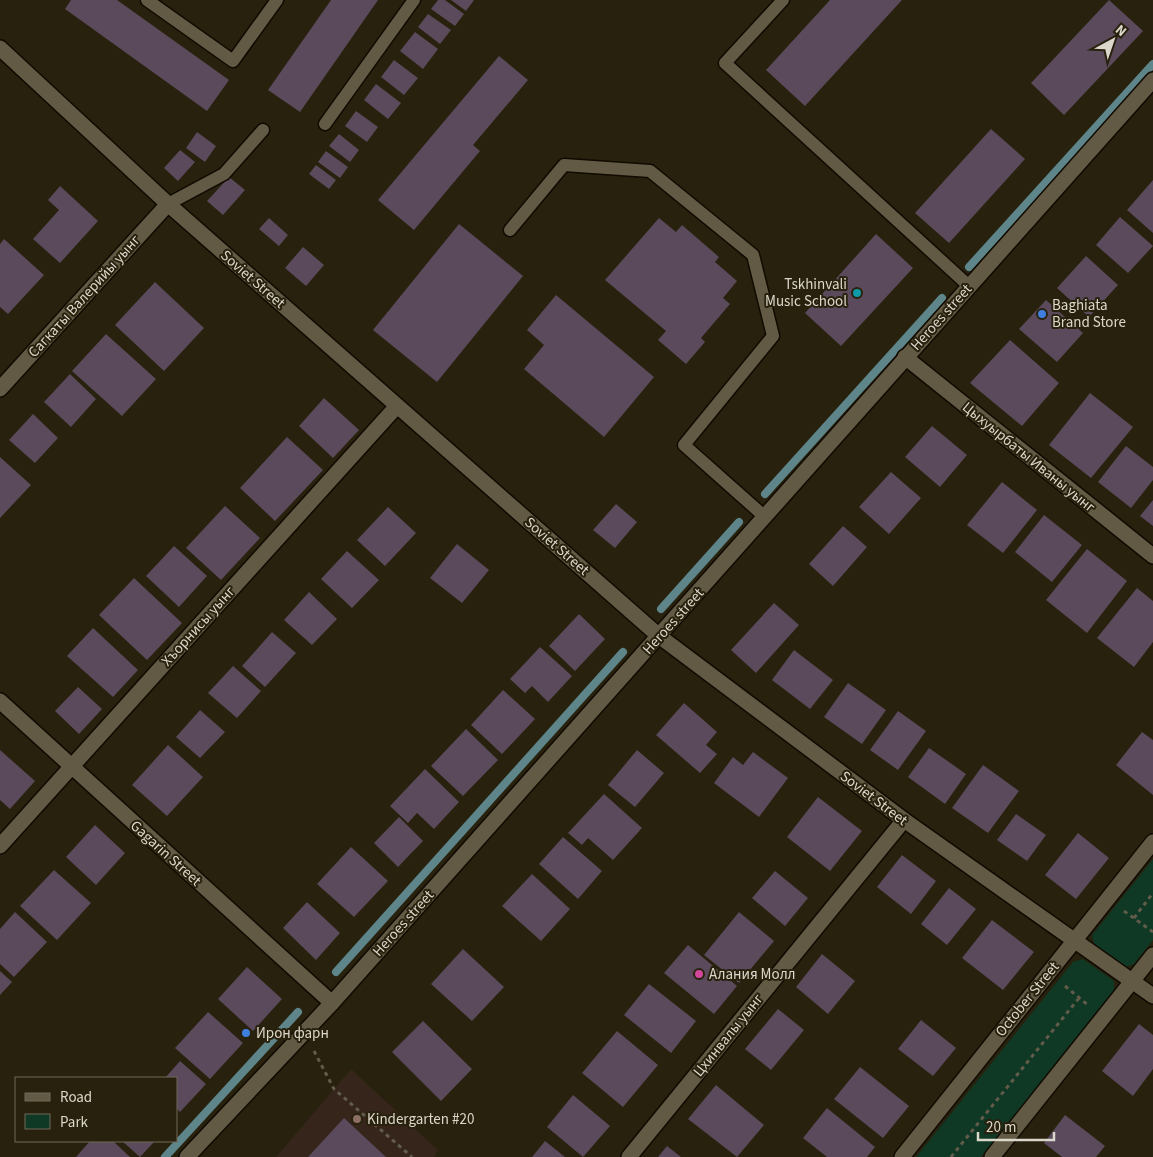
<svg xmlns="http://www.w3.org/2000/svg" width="1153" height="1157" font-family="'Source Sans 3',sans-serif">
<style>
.education{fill:#35251b}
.green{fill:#0f3925}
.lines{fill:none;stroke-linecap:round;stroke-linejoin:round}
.stream{stroke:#5e8589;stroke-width:8}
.building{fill:#5a4a5b}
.service-casing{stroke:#110a00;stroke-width:15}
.minor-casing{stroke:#110a00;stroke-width:18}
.tertiary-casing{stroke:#110a00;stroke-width:18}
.path{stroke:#625c4a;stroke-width:3;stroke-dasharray:4 4;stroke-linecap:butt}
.service{stroke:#625a44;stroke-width:12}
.minor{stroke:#625a44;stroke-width:15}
.tertiary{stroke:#625a44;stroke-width:15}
.culture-dot{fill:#0f9aa8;stroke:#28210d;stroke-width:2}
.shop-dot{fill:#3f7fe0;stroke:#28210d;stroke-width:2}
.hotel-dot{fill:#d1479c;stroke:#28210d;stroke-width:2}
.education-dot{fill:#8d6e63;stroke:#28210d;stroke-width:2}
.labels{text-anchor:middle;stroke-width:4;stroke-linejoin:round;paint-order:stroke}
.street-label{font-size:15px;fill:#dcd7cb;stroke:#28210d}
.poi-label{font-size:15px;fill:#dcd7cb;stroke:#28210d;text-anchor:start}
</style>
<rect width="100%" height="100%" fill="#28210d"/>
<path class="education" d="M 351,1069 L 438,1150 L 434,1157 L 276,1157 Z"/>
<path class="green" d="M 1153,859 L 1153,940 L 1134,964 L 1126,967 L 1094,944 L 1092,935 Z
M 1083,959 L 1114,981 L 1114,990 L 981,1157 L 916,1157 L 1073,962 Z"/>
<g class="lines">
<path class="stream" d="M 969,267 L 1153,64
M 765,494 L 942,298
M 661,609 L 739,522
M 336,972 L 623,652
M 165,1157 L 298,1012"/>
</g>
<path class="building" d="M 71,0 L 117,0 L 229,80 L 207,111 L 65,9 Z
M 331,0 L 378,0 L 300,112 L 268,90 Z
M 438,0 L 445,0 L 464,14 L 455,26 L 431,9 Z
M 451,0 L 474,0 L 466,11 Z
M 830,0 L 902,0 L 805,106 L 766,70 Z
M 1109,0 L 1143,31 L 1064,115 L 1031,83 Z
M 428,14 L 451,30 L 440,44 L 418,27 Z
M 415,32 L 438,49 L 423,69 L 400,51 Z
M 499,56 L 528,80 L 473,145 L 480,151 L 414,230 L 378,200 Z
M 394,60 L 418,78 L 404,95 L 381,77 Z
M 376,84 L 401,103 L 388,119 L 364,100 Z
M 356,111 L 378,127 L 367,142 L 345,126 Z
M 991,129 L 1025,159 L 949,243 L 915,213 Z
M 197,132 L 216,146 L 205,162 L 186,148 Z
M 339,134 L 359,150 L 350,162 L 329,146 Z
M 180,150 L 195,162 L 178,181 L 164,168 Z
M 326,151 L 348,167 L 340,178 L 318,162 Z
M 316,165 L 336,180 L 329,189 L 309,174 Z
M 229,177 L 245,190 L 223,215 L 207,201 Z
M 1153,180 L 1153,233 L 1127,210 Z
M 60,186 L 98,221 L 60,263 L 33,239 L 59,210 L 48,200 Z
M 1120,217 L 1153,246 L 1128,273 L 1096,245 Z
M 269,218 L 288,235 L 279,246 L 259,229 Z
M 659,218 L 676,232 L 682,225 L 719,257 L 715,262 L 737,281 L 723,298 L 730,304 L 701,338 L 705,342 L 686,364 L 658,340 L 666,331 L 605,280 Z
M 459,224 L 523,276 L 437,382 L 373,330 Z
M 876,234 L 913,268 L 841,346 L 805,313 Z
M 4,239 L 44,275 L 8,314 L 0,307 L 0,244 Z
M 303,247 L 324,265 L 306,286 L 285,268 Z
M 1086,256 L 1118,285 L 1089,317 L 1057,288 Z
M 155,282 L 204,328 L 164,371 L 115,325 Z
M 556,295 L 654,377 L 604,437 L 524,369 L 544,345 L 527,330 Z
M 1046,300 L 1083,333 L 1057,362 L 1019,329 Z
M 106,334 L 156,379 L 122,416 L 72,371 Z
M 1010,340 L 1059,383 L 1022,426 L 970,383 Z
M 70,374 L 96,399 L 71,427 L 44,402 Z
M 1090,393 L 1133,427 L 1091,478 L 1049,445 Z
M 324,398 L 359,430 L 333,458 L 299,426 Z
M 33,414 L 58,438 L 35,463 L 9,440 Z
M 932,426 L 967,455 L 940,487 L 905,457 Z
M 287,437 L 323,470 L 275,521 L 240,488 Z
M 1126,446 L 1153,467 L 1153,480 L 1131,508 L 1098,482 Z
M 0,457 L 31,485 L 0,518 Z
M 891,472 L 921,498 L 889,534 L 859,507 Z
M 1002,482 L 1037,510 L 1003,553 L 967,525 Z
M 1153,500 L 1153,526 L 1140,516 Z
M 616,504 L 637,522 L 615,548 L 593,530 Z
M 225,506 L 260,538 L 221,580 L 186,548 Z
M 388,507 L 416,533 L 385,566 L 357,540 Z
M 1044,515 L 1082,545 L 1052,582 L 1015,552 Z
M 843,526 L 867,547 L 833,586 L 809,564 Z
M 457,544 L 489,570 L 462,603 L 430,578 Z
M 174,546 L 207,576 L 179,607 L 146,576 Z
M 1087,549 L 1127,581 L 1087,633 L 1046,600 Z
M 347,551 L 379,580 L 352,608 L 321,579 Z
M 134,578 L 182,623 L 147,660 L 99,615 Z
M 1137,588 L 1153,601 L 1153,642 L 1134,667 L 1097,638 Z
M 309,592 L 337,619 L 312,645 L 284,620 Z
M 774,603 L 799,625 L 756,673 L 731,650 Z
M 579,614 L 605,639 L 575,671 L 549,646 Z
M 93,628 L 138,670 L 113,697 L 67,656 Z
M 272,632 L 296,653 L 265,687 L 242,666 Z
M 540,647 L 572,676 L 548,702 L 532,686 L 525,693 L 510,679 Z
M 794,650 L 833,680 L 810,709 L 772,680 Z
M 233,666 L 261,691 L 237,718 L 208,693 Z
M 848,683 L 886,710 L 862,744 L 824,717 Z
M 78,687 L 102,709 L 79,734 L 55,711 Z
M 503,690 L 535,719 L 502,754 L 471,725 Z
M 684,703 L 717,732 L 706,745 L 717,754 L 700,773 L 656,735 Z
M 200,710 L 225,732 L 200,758 L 176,737 Z
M 898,711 L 926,731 L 898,770 L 870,750 Z
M 466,729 L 498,760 L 463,796 L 431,766 Z
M 1142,732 L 1153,740 L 1153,795 L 1116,765 Z
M 168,745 L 203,777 L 167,816 L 132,785 Z
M 929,748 L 966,774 L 945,804 L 908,777 Z
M 0,750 L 35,781 L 10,809 L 0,800 Z
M 637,750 L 664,773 L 635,807 L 608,785 Z
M 753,752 L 788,778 L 759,817 L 714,783 L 733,757 L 743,765 Z
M 983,765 L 1019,791 L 988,833 L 952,808 Z
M 425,769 L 459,802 L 434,829 L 417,813 L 408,823 L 390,806 Z
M 604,794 L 642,828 L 613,860 L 588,838 L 582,845 L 568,833 Z
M 818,797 L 862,831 L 830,871 L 787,837 Z
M 1016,814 L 1046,835 L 1027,861 L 997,840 Z
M 399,817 L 423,841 L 398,867 L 374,843 Z
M 95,825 L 125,853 L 96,885 L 66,857 Z
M 1078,833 L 1109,858 L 1076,899 L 1045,875 Z
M 563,837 L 602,871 L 578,899 L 539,864 Z
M 351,847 L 388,881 L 354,917 L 317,884 Z
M 902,855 L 936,881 L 911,914 L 877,887 Z
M 54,870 L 91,903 L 57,940 L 20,906 Z
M 775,871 L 808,898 L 785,926 L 752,898 Z
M 532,874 L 570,909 L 541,941 L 502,906 Z
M 949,888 L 976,909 L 947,945 L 921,924 Z
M 307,902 L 340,933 L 316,960 L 283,928 Z
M 15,912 L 47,942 L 14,977 L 0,964 L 0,929 Z
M 739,912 L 774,941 L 739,983 L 704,955 Z
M 992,920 L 1034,952 L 1003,990 L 962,958 Z
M 688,945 L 737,986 L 714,1014 L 664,973 Z
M 463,949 L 504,987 L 472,1021 L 431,984 Z
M 822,954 L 855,981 L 828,1014 L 796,987 Z
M 247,967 L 282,999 L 253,1031 L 218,999 Z
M 0,971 L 12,982 L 0,995 Z
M 649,984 L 696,1021 L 671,1053 L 624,1015 Z
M 778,1009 L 804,1030 L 771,1070 L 745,1049 Z
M 208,1012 L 243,1043 L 210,1079 L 175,1048 Z
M 921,1020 L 956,1048 L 933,1076 L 898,1049 Z
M 423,1021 L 472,1069 L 441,1101 L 392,1052 Z
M 1139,1024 L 1153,1035 L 1153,1069 L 1133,1096 L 1102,1071 Z
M 617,1031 L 658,1065 L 623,1107 L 582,1073 Z
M 180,1061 L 206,1084 L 180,1112 L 176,1108 L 176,1078 L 165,1078 Z
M 860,1067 L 909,1106 L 883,1138 L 834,1099 Z
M 716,1085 L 764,1125 L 737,1157 L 688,1119 Z
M 573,1095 L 610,1126 L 583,1157 L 547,1127 Z
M 827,1108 L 875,1147 L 867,1157 L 827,1157 L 803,1138 Z
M 1065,1115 L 1105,1146 L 1096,1157 L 1062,1157 L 1044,1143 Z
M 344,1118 L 386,1157 L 308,1157 Z
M 90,1141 L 113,1141 L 130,1157 L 76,1157 Z
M 122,1141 L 155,1141 L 140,1157 Z
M 545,1141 L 565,1157 L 532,1157 Z
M 667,1146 L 681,1157 L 658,1157 Z"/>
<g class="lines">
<defs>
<path id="service" d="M 147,0 L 233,61 L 277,0
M 783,0 L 725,63 L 969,286
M 325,124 L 414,0
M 168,204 L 224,174 L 263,130
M 510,230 L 564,165 L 650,171 L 753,255 L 773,336 L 684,445 L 765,517"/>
<path id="minor" d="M 905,357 L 1153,556
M 0,389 L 168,204
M 0,701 L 332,1003
M 0,846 L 397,406
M 629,1157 L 904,820"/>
<path id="tertiary" d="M 0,48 L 168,204 L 659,636 L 904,820 L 1153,996
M 187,1157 L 332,1003 L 1153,80
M 902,1157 L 1153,842
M 992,1157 L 1153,955"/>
</defs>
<use href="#service" class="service-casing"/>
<use href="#minor" class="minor-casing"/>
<use href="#tertiary" class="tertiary-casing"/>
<path class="path" d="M 1124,911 L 1153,932
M 1134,918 L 1153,893
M 1065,986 L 1089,1006
M 314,1051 L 334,1089 L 412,1157
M 951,1157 L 1079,998"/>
<use href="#service" class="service"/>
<use href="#minor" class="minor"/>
<use href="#tertiary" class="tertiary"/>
</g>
<circle class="culture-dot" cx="857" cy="293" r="5"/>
<g class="shop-dot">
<circle cx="1042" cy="314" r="5"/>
<circle cx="246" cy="1033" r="5"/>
</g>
<circle class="hotel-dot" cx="699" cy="974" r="5"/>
<circle class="education-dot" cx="357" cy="1119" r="5"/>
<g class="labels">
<g class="street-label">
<text transform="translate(253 279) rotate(41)" y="5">Soviet Street</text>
<text transform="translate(84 296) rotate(-48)" y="5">Сагкаты Валерийы уынг</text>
<text transform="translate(941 317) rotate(-48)" y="5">Heroes street</text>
<text transform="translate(1029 457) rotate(39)" y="5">Цыхуырбаты Иваны уынг</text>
<text transform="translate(557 546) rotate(41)" y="5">Soviet Street</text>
<text transform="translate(673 621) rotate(-48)" y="5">Heroes street</text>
<text transform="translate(198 626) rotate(-48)" y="5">Хъорнисы уынг</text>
<text transform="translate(874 798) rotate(37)" y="5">Soviet Street</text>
<text transform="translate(166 853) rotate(42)" y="5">Gagarin Street</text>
<text transform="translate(403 923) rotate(-48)" y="5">Heroes street</text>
<text transform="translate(1027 999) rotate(-51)" y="5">October Street</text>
<text transform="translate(728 1035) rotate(-51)" y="5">Цхинвалы уынг</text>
</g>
<g class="poi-label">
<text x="847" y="289" text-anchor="end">Tskhinvali<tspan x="847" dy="17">Music School</tspan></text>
<text x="1052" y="310">Baghiata<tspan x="1052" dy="17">Brand Store</tspan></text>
<text x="709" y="979">Алания Молл</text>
<text x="256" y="1038">Ирон фарн</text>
<text x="367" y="1124">Kindergarten #20</text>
</g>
</g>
<rect x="15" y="1077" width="162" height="65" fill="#28210d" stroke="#706a59"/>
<rect x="25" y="1093" width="25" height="8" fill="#625a44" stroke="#706a59"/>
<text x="60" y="1102" font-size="15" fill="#dcd7cb">Road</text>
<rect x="25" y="1114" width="25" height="15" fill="#0f3925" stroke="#706a59"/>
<text x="60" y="1127" font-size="15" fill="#dcd7cb">Park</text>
<g transform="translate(1113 40) rotate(40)" stroke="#28210d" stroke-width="4" paint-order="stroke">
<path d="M0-4L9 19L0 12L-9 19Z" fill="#dcd7cb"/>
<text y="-8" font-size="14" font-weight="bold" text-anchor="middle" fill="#dcd7cb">N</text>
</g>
<path d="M978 1132v8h76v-8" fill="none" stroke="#dcd7cb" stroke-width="2.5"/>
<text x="986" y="1132" font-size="15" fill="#dcd7cb" stroke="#28210d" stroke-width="4" paint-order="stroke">20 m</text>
</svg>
